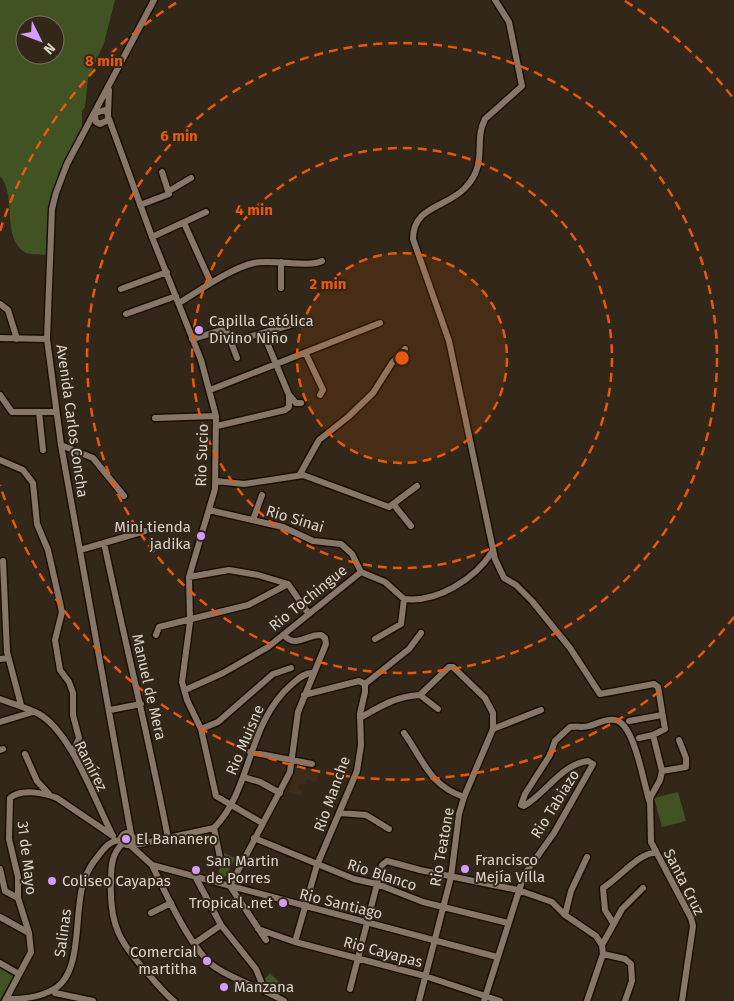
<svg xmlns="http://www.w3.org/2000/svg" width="734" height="1001" font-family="'Fira Sans',sans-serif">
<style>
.built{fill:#3e2c1a}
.green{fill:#415323;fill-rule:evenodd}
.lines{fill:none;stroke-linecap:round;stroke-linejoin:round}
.minor-casing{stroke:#1b0f04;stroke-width:9}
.minor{stroke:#877768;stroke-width:6}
.ring{fill:none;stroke:#e8590c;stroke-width:2.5;stroke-dasharray:9 6}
.poi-dot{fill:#d19dfe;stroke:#332719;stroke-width:2}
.labels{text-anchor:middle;stroke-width:4;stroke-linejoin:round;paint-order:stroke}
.poi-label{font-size:15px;fill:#dbd3ca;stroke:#332719;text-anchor:start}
.street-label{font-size:15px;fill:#dbd3ca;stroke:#332719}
.centre{fill:#e8590c;stroke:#332719;stroke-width:2.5}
.ring-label{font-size:15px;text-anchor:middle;font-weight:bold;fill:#e8590c;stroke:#332719;stroke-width:4;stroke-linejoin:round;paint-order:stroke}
</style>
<rect width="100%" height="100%" fill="#332719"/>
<path class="built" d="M 302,763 L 313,767 L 314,772 L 319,774 L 316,783 L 307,779 L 304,785 L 300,784 L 298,789 L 302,790 L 301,796 L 288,792 L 293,782 L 291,781 L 295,769 L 300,770 Z"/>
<path class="green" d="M 0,0 L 115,0 L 104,43 L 88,79 L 85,107 L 82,111 L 82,131 L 54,191 L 48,217 L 46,255 C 40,254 31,255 26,253 C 0,238 18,197 0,176 ZM 25,25 L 55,25 L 55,55 L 25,55 Z
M 678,792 L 686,821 L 662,827 L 654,798 Z
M 224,853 L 235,858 L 227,875 L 220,879 L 217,879 Z
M 0,967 L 14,975 L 0,1000 Z
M 270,973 L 283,986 L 277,993 L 264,980 Z"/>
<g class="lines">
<defs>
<path id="minor" d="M 495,0 L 509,22 L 522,86 L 485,119 C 473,142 489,163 465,188 C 446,208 413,206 413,239 L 449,341 L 495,559 L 504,578 L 516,585 L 532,601 L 570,648 L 600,694 L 654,684 L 658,687 L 665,729 L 653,735 L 662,771 L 660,780 L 650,798 L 651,842 L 691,918 L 693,926 L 682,1001
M 108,114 L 109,90
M 95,116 L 96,122 L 100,124 L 108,120 L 108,114 L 105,110 L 96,113
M 109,119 L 152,237 L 201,360 L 216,416 L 215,489 L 189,577 L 190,622 L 182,682 L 187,700 L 201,729 L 216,796 L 262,823
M 169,191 L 191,178
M 140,205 L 169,194 L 162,172
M 184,223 L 211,283
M 152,237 L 206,212
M 281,288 L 281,262
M 121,289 L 167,272
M 179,303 C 199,291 231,268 254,263 C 272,259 309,268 322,261
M 0,304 L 8,310 L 17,339
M 126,314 L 176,296
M 0,338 L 47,339
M 192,339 L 226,329 L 237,358
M 231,342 L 294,324
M 306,354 L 323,390 L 320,395
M 210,390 L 380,323
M 0,395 L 12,412 L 56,412
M 290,396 L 296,403 L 301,403
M 39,412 L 43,450
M 155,418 L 216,416
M 217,426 L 285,410 L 289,407 L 289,395 L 263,333
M 61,445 L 93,458 L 124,496
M 0,460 L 23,470 L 33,483 L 37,524 L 48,550 L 62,612 L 55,640 L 60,670 L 69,682 L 73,693 L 73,715 L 79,738 L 73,752
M 300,474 L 319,440 L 348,417 L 373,393 L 392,363 L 405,349
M 216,481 L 244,484 L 303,475 L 389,507 L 417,486
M 394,505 L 411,526
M 209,510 L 283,527 L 313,541 L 341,544 L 352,554 L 361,572
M 253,520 L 262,495
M 104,543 C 125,642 149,739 168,838
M 80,550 L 145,531
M 3,561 L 7,652 L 21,705
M 189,577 L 229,570 L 258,575 L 288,584 L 308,613
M 156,635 L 159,627 L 248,605 L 288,584
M 375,639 L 401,624 L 404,599
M 0,659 L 8,658
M 365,684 L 409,649 L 421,633
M 185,690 L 223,673 L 268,647 L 361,572 L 385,582 L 404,599 C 437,603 475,579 492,552
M 420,695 L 438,709
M 0,699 C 13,704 26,707 39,714 C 71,732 95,801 112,834
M 110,710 L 141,704
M 360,718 C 383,705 394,697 420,695 L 449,667 L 453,667 L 485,698 L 493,713 L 493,729 L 464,797 L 459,814 L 451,877 L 419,1001
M 629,721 L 662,715
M 0,722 L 33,712
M 201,729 L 218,722 L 273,674 L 291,668
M 493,729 L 541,710
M 404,733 C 424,761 429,785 464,797
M 639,738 L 653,735
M 0,750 L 3,749
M 250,752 L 312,764
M 25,754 L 37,781 L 49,794
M 662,771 L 686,767 L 686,758 L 679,740
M 243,777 L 260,782 L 280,793
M 340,813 L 366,815 L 389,829
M 214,828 L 220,858
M121 839a6 6 0 1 1 12 0a6 6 0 1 1-12 0Z
M 131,834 L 61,445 L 47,339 L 52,209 L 56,193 L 67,164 L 154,0
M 254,838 L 354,879 L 377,884 L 423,902 L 508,923
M 132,843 L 140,844 L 214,828 C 253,788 246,724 292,684 C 298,679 304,673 312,673
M 122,844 C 112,854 111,866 111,880 C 109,926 120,943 150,976 C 158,985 165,994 174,1001
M 130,845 L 152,865 L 497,957
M 152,865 C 165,892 191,950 215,967 C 237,982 261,987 284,1001
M 0,869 L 5,891 L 18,898
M 196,878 L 221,925 L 256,969 L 264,989
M 151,913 L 171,903
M 565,915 L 571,891 L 587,857
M 0,917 L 29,933
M 613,923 L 605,910 L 603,888 C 618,879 640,852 655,853
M 258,929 L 295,942 L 425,976 L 500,1001
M 266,940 L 230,886 L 290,772 L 298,712 L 326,644 L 325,638 L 321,635 C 307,634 295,649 284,635
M 295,942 L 317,865 L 357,771 L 361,745 L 360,714 L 365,692 L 365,684 L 359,681 L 304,695
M 195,943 L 221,925
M 602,945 L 622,909 L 643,888
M 603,954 L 625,959 L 631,964 L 632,981 L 625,1001
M 0,963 L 19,974
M 350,989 L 382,865 L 387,861 L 420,870 L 518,890 L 552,902 L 565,915 L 596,936 L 602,945 L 603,954 L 587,1001
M 55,993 L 93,1001
M 6,999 C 22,999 39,998 54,989 C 84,972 73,910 84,881 C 87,871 93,862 99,855 C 105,847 110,841 120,840
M 5,1001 L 31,952 L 29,933 L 18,898 L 18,877 L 9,839 L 10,798 C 22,788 44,793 57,798 L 113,836
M 484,1001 L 524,875 L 554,833 L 593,764 L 588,761 C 562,764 546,793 524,806 L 521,805 L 525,794 L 550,755 L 555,741 L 570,727 C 576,726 583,728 589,726 C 597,724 606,718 615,720 C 635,723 644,787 650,803"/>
</defs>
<use href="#minor" class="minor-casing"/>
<use href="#minor" class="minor"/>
</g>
<circle cx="402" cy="358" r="105" fill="#e8590c" fill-opacity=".12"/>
<g class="ring">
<circle cx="402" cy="358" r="105"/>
<circle cx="402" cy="358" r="210"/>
<circle cx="402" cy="358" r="315"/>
<path d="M734 617A421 421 0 0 1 0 485M0 231A421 421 0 0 1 179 1M625 1A421 421 0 0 1 734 99"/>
</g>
<g class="poi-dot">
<circle cx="199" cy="330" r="5"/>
<circle cx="201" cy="536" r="5"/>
<circle cx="126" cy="839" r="5"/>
<circle cx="465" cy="869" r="5"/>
<circle cx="196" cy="870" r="5"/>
<circle cx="52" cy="881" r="5"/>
<circle cx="283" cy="903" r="5"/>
<circle cx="207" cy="961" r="5"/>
<circle cx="224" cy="987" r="5"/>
</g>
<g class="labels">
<g class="poi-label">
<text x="209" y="326">Capilla Católica<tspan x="209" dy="17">Divino Niño</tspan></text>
<text x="191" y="532" text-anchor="end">Mini tienda<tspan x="191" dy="17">jadika</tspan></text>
<text x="136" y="844">El Bananero</text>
<text x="475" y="865">Francisco<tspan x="475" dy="17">Mejía Villa</tspan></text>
<text x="206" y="866">San Martin<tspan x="206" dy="17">de Porres</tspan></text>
<text x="62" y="886">Coliseo Cayapas</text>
<text x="273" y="908" text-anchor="end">Tropical .net</text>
<text x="197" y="957" text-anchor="end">Comercial<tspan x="197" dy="17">martitha</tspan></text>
<text x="234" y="992">Manzana</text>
</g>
<g class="street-label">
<text transform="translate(72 421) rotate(82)" y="5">Avenida Carlos Concha</text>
<text transform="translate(202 455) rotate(-88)" y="5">Rio Sucio</text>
<text transform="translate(295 519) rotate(17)" y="5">Rio Sinai</text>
<text transform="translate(308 598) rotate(-39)" y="5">Rio Tochingue</text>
<text transform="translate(149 687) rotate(77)" y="5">Manuel de Mera</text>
<text transform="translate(245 740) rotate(-67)" y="5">Rio Muisne</text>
<text transform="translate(91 766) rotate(63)" y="5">Ramírez</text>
<text transform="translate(332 794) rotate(-70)" y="5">Rio Manche</text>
<text transform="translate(555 804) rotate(-58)" y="5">Rio Tabiazo</text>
<text transform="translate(442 847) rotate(-80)" y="5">Rio Teatone</text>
<text transform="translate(27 858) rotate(83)" y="5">31 de Mayo</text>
<text transform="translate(382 875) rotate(18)" y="5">Rio Blanco</text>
<text transform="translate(684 882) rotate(63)" y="5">Santa Cruz</text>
<text transform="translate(341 904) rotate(14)" y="5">Rio Santiago</text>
<text transform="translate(63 933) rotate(-82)" y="5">Salinas</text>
<text transform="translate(383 952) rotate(15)" y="5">Rio Cayapas</text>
</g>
</g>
<circle cx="402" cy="358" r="8" class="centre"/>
<g class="ring-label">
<text x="104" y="66">8 min</text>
<text x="179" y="141">6 min</text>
<text x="254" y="215">4 min</text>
<text x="328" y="289">2 min</text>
</g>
<g transform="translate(40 40) rotate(132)"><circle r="24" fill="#332719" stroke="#766c60"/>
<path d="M0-4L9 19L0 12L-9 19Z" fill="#d19dfe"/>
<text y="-8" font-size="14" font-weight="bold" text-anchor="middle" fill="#dbd3ca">N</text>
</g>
</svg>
